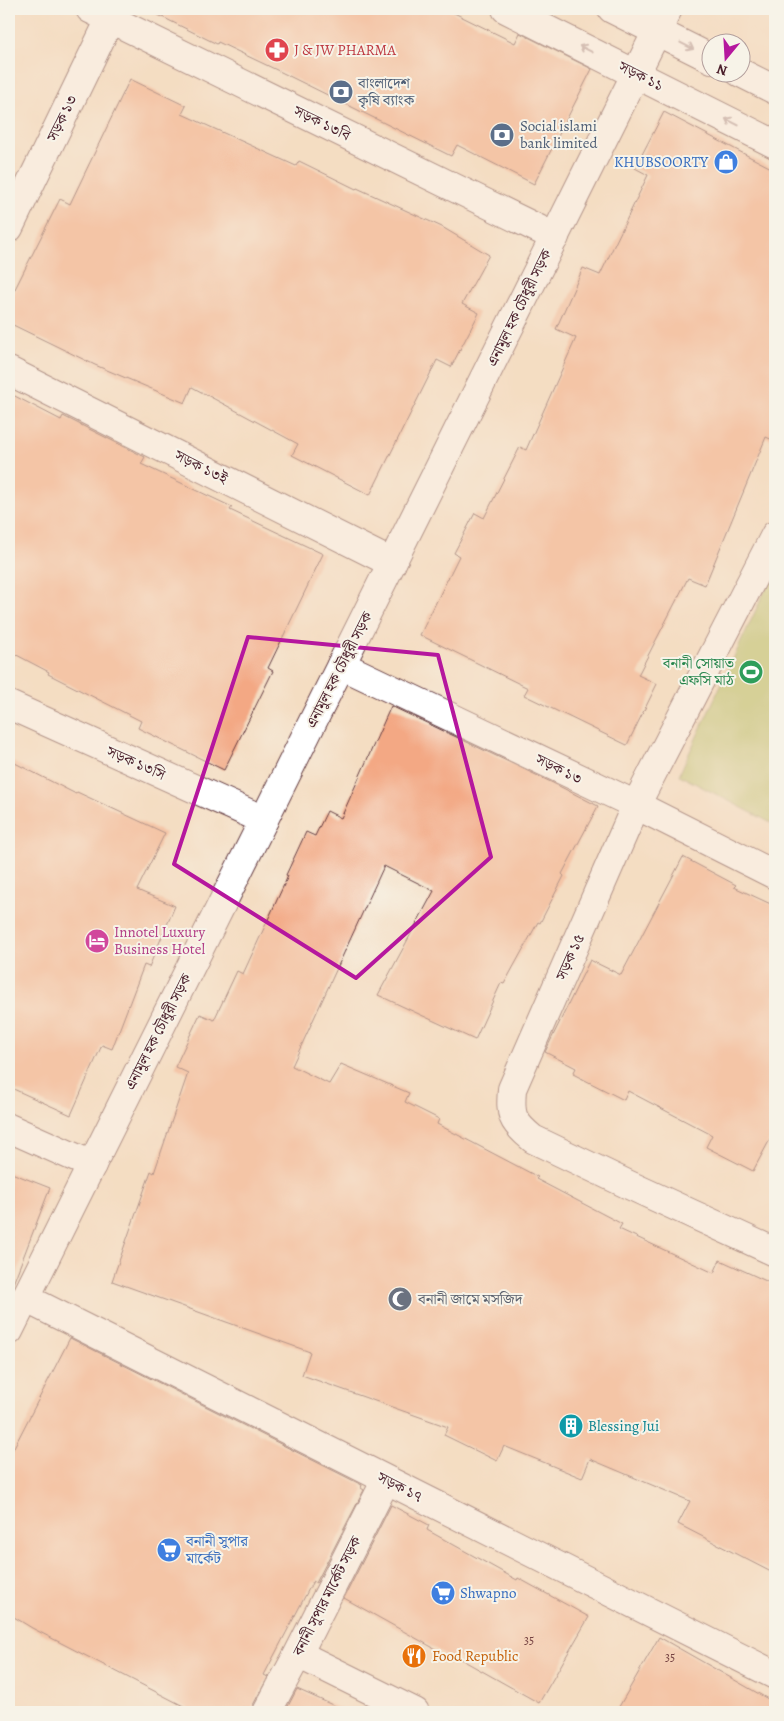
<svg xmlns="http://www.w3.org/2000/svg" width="784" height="1721" font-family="Alegreya,'Noto Serif Bengali',serif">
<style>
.green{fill:#b1c063;stroke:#7e7047}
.building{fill:#f3a884}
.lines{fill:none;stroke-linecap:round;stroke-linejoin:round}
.street-casing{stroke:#643c42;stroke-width:30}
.secondary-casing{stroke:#643c42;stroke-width:30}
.street{stroke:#fff;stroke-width:28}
.secondary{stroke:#fff;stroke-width:28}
.oneway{stroke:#ae9aa0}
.marked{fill:none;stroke:#b5179e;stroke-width:4;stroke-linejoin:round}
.labels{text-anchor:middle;stroke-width:4;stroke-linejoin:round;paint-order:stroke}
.number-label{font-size:12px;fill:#744141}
.health-label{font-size:15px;fill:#be3a42;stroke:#f7f3e8;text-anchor:start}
.street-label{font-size:15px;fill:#4a1f2b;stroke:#f7f3e8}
.service-label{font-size:15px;fill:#4e5e75;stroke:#f7f3e8;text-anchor:start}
.shop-label{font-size:15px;fill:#366cbe;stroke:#f7f3e8;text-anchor:start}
.leisure-label{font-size:15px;fill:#27864d;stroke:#f7f3e8;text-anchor:end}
.hotel-label{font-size:15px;fill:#b23c85;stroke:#f7f3e8;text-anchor:start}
.worship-label{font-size:15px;fill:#5b616d;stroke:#f7f3e8;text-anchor:start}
.culture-label{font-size:15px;fill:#0d838f;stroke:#f7f3e8;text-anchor:start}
.food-label{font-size:15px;fill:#c56008;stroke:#f7f3e8;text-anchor:start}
</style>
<rect width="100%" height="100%" fill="#f7f3e8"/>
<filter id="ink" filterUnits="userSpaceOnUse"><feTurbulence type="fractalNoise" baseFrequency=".02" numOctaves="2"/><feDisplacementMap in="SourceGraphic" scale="10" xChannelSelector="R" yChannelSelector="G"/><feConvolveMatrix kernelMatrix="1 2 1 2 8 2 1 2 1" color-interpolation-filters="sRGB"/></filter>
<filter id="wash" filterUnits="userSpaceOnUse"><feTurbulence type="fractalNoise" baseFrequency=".0096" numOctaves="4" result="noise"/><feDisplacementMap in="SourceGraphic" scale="20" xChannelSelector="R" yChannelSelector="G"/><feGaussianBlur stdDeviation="1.12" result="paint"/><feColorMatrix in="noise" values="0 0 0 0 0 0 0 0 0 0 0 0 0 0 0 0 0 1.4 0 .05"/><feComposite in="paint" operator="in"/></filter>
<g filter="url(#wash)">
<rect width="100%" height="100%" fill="#f4ddc2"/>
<path class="green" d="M 775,569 L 775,825 L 679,775 Z"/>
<g id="blocks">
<path class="building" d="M 146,9 L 446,9 L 515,43 L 520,33 L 592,69 L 534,184 L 457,145 L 451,156 L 281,72 L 218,42 L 217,44 Z
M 130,79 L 186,106 L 182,114 L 296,166 L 299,161 L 356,189 L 357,188 L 442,227 L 489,255 L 462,304 L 479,313 L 451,367 L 437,360 L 370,495 L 292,455 L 298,444 L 192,387 L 185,403 L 95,365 L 9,323 L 9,301 L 60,199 L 70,204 Z
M 664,112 L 775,170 L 775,441 L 766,437 L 705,585 L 688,578 L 638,675 L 657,684 L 627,745 L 524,695 L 528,688 L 420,635 L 459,556 L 454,553 L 475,513 L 484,518 L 520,447 L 526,450 L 576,338 L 556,329 L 583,268 L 600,275 L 648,175 L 635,168 Z
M 9,393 L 61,420 L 63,416 L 145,457 L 141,464 L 232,507 L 230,510 L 323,554 L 268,668 L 273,671 L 224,770 L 138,728 L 141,721 L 48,674 L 49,672 L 9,651 Z
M 391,706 L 553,783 L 598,806 L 562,874 L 564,876 L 540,923 L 538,922 L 504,984 L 501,983 L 475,1040 L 378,995 L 434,891 L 384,866 L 292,1066 L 329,1084 L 341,1064 L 409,1093 L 405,1102 L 439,1119 L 437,1124 L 538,1177 L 536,1179 L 622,1224 L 619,1229 L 714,1273 L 720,1260 L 775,1285 L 775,1574 L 678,1524 L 690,1501 L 590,1459 L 582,1478 L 504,1446 L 497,1461 L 444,1435 L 448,1427 L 302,1375 L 310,1352 L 112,1281 L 151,1171 L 154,1173 L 188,1073 L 175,1067 L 200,1014 L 214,1020 L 237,971 L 243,974 L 288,876 L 286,875 L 306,832 L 315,836 L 327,811 L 341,818 Z
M 9,760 L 76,794 L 77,792 L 165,833 L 137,890 L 175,906 L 149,967 L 144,965 L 112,1049 L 102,1045 L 71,1115 L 9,1087 Z
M 683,857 L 736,885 L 734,887 L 775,906 L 775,1130 L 753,1171 L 706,1147 L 712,1135 L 628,1091 L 624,1100 L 573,1074 L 576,1068 L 545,1052 L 590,960 L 621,975 Z
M 9,1172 L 50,1188 L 11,1289 L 9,1289 Z
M 70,1338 L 362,1485 L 361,1488 L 364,1490 L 316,1583 L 313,1581 L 264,1675 L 268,1677 L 253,1705 L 251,1712 L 195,1712 L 32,1628 L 9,1614 L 9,1457 Z
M 391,1505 L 429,1525 L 427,1530 L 517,1580 L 518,1578 L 589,1617 L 539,1703 L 457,1657 L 455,1660 L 344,1598 Z
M 659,1637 L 775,1703 L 775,1712 L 616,1712 Z
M 297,1689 L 348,1712 L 285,1712 Z"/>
</g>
</g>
<g filter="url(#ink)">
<use href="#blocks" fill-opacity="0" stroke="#643c42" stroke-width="1"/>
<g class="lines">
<defs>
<path id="street" d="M 90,9 L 555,237
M 9,228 L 115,9
M 9,371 L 392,563
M 775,535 L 636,805 L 512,1089 C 510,1115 511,1121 533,1139 L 627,1184 L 775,1252
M 341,665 L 636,805 L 775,875
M 9,705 L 264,820
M 9,1128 L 92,1165
M 25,1298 L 775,1675
M 298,1654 L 415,1712
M 267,1712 L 298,1654 L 386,1480"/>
<path id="secondary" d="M 506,9 L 775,144
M 612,9 L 712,59
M 739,72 L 775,90
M 9,1331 L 668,9"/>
</defs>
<use href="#street" class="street-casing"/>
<use href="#secondary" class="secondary-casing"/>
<use href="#street" class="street"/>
<use href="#secondary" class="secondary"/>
</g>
<defs><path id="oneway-shaft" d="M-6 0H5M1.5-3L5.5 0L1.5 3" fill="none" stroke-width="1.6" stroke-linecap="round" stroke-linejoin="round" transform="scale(1.25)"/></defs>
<g class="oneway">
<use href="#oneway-shaft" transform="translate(687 46) rotate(27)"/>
<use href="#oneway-shaft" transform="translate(586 49) rotate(-153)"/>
<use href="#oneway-shaft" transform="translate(732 122) rotate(-153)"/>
</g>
</g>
<path d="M0 0H784V1721H0ZM 248,637 L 438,655 L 491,857 L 356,978 L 174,864 Z" fill="#f4ddc2" fill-opacity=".55" fill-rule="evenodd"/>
<path class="marked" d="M 248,637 L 438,655 L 491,857 L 356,978 L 174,864 Z"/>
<defs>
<symbol id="pharmacy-disc" viewBox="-11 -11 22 22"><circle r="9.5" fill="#e0444e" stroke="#f7f3e8"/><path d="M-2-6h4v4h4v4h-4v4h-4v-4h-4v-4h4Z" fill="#fff"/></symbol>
<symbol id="bank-disc" viewBox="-11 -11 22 22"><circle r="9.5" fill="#5c6f8a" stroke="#f7f3e8"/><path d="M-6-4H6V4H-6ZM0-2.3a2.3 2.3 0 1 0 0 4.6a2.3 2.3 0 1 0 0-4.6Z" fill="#fff"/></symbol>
<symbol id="shop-disc" viewBox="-11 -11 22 22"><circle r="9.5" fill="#3f7fe0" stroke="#f7f3e8"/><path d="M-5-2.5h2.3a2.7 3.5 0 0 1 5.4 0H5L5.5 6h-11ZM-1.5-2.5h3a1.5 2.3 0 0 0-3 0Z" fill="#fff"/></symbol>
<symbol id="stadium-disc" viewBox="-11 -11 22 22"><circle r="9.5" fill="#2e9e5b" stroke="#f7f3e8"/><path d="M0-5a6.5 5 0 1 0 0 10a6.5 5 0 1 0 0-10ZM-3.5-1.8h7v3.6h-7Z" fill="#fff"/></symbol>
<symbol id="hotel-disc" viewBox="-11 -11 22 22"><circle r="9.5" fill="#d1479c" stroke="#f7f3e8"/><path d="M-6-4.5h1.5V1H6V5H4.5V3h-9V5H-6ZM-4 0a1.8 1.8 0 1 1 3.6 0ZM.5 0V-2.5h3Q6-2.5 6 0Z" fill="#fff"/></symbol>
<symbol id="mosque-disc" viewBox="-11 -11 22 22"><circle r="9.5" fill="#6b7280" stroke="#f7f3e8"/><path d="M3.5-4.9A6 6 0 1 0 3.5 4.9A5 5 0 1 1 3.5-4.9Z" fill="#fff"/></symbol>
<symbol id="building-disc" viewBox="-11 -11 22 22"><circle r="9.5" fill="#0f9aa8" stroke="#f7f3e8"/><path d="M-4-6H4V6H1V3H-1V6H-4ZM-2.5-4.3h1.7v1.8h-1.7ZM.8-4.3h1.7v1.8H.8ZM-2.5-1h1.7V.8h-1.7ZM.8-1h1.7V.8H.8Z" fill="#fff"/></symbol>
<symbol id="supermarket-disc" viewBox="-11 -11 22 22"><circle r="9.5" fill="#3f7fe0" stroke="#f7f3e8"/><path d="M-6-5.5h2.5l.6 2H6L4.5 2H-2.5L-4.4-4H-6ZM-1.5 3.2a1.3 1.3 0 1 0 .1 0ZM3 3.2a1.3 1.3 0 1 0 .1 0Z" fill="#fff"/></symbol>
<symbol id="restaurant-disc" viewBox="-11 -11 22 22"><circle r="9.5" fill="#e8710a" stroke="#f7f3e8"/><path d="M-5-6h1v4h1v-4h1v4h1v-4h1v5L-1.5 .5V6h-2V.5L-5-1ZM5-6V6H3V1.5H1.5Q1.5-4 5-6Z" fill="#fff"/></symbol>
</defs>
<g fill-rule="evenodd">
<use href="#pharmacy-disc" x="263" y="36" width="28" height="28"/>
<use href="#bank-disc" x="327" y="78" width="28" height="28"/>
<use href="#bank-disc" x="488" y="121" width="28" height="28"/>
<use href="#shop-disc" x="712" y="148" width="28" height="28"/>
<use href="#stadium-disc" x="737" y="658" width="28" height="28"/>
<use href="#hotel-disc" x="83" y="927" width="28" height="28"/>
<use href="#mosque-disc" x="386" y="1285" width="28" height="28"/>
<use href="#building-disc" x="557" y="1412" width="28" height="28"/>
<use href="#supermarket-disc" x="155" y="1536" width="28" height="28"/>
<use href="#supermarket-disc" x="429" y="1579" width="28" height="28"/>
<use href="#restaurant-disc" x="400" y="1642" width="28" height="28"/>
</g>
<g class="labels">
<g class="number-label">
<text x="529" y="1644">35</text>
<text x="670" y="1661">35</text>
</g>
<g class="health-label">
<text x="294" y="55">J &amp; JW PHARMA</text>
</g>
<g class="street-label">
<text transform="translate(641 76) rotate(27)" y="5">সড়ক ১১</text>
<text transform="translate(62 118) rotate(-64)" y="5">সড়ক ১৩</text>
<text transform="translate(322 123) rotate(26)" y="5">সড়ক ১৩বি</text>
<text transform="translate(519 308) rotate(-64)" y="5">এনামুল হক চৌধুরী সড়ক</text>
<text transform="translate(201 467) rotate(27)" y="5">সড়ক ১৩ই</text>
<text transform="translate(339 670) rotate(-63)" y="5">এনামুল হক চৌধুরী সড়ক</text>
<text transform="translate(136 763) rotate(24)" y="5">সড়ক ১৩সি</text>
<text transform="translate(559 769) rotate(26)" y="5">সড়ক ১৩</text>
<text transform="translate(570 957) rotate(-66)" y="5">সড়ক ১৫</text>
<text transform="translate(158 1032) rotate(-63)" y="5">এনামুল হক চৌধুরী সড়ক</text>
<text transform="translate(400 1487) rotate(27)" y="5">সড়ক ১৭</text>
<text transform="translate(327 1596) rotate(-63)" y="5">বনানী সুপার মার্কেট সড়ক</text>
</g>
<g class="service-label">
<text x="358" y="88">বাংলাদেশ<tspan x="358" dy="17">কৃষি ব্যাংক</tspan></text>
<text x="520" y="131">Social islami<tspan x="520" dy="17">bank limited</tspan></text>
</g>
<g class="shop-label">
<text x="708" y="167" text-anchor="end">KHUBSOORTY</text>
<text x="186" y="1546">বনানী সুপার<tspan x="186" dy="17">মার্কেট</tspan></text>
<text x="460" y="1598">Shwapno</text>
</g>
<g class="leisure-label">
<text x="734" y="668">বনানী সোয়াত<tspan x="734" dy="17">এফসি মাঠ</tspan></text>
</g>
<g class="hotel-label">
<text x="114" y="937">Innotel Luxury<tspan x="114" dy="17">Business Hotel</tspan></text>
</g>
<g class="worship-label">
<text x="418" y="1304">বনানী জামে মসজিদ</text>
</g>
<g class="culture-label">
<text x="588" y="1431">Blessing Jui</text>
</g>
<g class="food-label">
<text x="432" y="1661">Food Republic</text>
</g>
</g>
<rect width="784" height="1721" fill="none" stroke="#f7f3e8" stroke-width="30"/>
<g transform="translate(726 58) rotate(198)"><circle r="24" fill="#f7f3e8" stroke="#b29e9c"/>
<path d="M0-4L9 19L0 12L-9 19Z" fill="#b5179e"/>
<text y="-8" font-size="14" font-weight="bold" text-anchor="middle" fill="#4a1f2b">N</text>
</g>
</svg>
